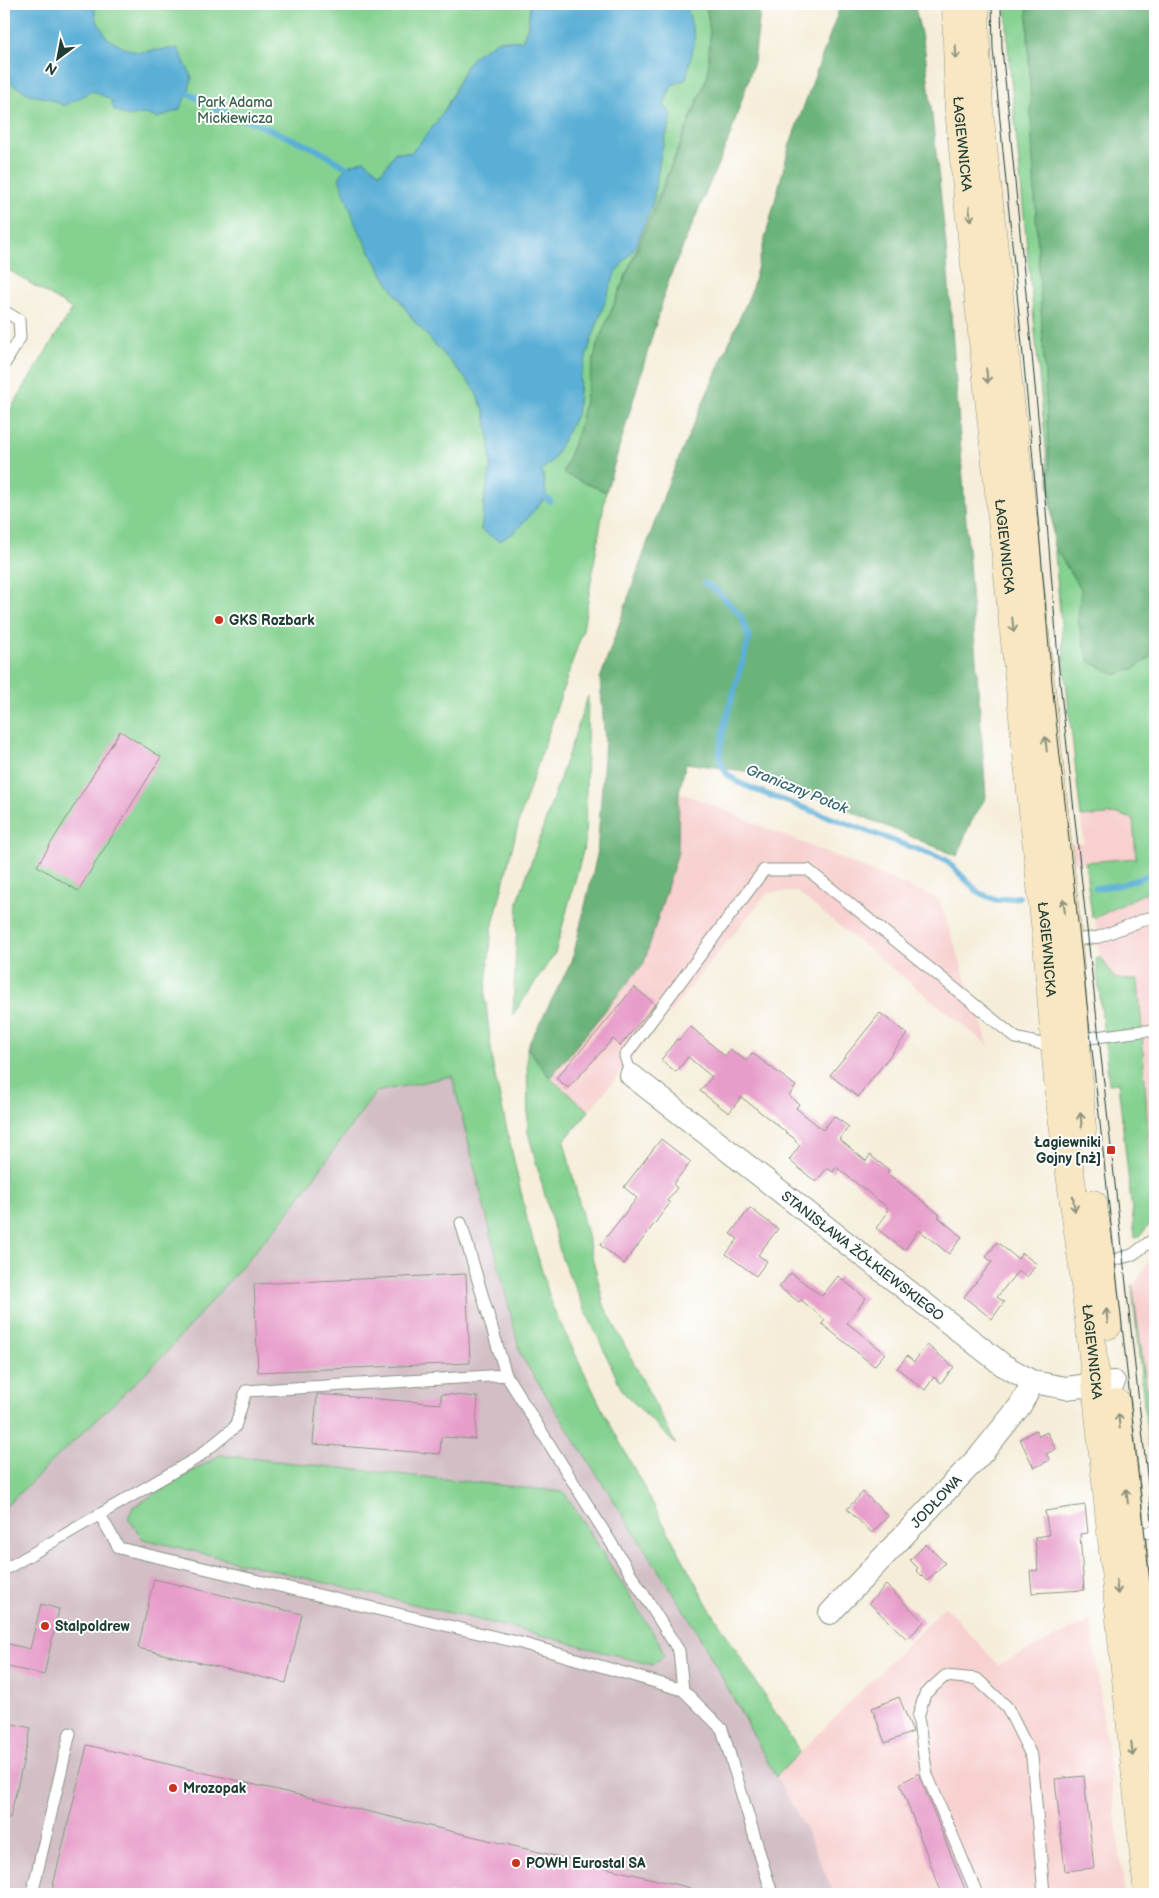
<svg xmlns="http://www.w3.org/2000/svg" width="1159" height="1898" font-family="'Balsamiq Sans',sans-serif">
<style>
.built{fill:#f7d0cf}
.industrial{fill:#d2bec5}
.green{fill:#84d190;stroke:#528762}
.forest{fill:#6bb37a;stroke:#457857}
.water{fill:#5aafd6;stroke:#3c7685}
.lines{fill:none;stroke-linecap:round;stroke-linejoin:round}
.stream{stroke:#5aafd6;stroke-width:6}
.building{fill:#e79dca}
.lane-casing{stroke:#8a9586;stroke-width:13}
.street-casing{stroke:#8a9586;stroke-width:24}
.secondary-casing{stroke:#8a9586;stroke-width:29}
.lane{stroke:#fff;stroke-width:11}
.street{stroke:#fff;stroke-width:22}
.secondary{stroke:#f9e7c3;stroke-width:28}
.tram{stroke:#1f3d34;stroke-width:1}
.oneway{stroke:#8c927c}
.poi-dot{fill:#c8321e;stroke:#fff;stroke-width:2}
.labels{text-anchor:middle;stroke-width:4;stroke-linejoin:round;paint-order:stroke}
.park-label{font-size:14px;fill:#38624b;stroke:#fff}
.street-label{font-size:14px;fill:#1f3d34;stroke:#fff}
.poi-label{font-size:14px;font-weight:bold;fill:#1f3d34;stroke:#fff;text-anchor:start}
.water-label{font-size:15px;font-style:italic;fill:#34656d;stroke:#fff}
</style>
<rect width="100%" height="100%" fill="#fff"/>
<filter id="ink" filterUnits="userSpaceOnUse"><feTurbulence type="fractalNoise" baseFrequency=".02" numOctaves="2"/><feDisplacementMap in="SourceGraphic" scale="10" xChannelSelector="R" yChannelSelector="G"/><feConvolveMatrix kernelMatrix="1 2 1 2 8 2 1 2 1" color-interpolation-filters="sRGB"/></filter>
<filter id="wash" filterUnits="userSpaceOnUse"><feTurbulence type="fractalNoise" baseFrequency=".0096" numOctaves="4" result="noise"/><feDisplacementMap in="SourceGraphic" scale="20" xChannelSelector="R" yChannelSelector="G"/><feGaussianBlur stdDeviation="1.12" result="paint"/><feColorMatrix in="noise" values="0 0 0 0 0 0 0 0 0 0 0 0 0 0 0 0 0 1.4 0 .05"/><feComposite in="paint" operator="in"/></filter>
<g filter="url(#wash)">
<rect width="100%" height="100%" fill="#f5edd9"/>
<path class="built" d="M 679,792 L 939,899 L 989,1046 L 797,892 L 768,892 L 589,1111 L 550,1078 L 644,963 L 678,852 Z
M 1118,814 L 1133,819 L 1136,858 L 1064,863 L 1063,845 L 1084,843 L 1081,817 Z
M 1155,888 L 1155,1218 L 1153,1220 L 1142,1031 L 1137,980 L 1115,979 L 1100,956 L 1095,918 Z
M 1155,1256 L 1155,1448 L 1133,1287 L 1149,1261 Z
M 945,1606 L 998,1665 L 1091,1620 L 1125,1894 L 830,1894 L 776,1777 Z"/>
<path class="industrial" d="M 452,1076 L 521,1356 L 694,1626 L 808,1834 L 834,1894 L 4,1894 L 4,1508 L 164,1355 L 285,1217 L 376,1092 Z"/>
<path class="green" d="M 4,4 L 530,4 L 528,26 L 522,41 L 499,40 L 466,66 L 447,106 L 435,124 L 419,144 L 410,153 L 395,152 L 388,164 L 380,173 L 357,228 L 386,280 L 414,321 L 474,388 L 485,413 L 490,444 L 491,468 L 485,496 L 481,530 L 514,533 L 545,498 L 546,494 L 542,470 L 553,460 L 577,413 L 580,378 L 591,341 L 615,272 L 636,246 L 653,202 L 661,152 L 672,117 L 664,105 L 672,85 L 686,79 L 695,38 L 686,4 L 706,4 L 710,32 L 708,75 L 597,345 L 578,432 L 563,472 L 606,492 L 583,630 L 520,817 L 492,928 L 485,995 L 493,1067 L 527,1219 L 552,1306 L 604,1413 L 707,1604 L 800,1752 L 776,1777 L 694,1626 L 521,1356 L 452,1076 L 376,1092 L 285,1217 L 164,1355 L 4,1508 L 4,416 L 7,415 L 72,309 L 4,267 Z
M 1006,4 L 1027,4 L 1032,141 L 1054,547 L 1081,589 L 1078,622 L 1133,669 L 1155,654 L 1155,888 L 1095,918 L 1092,917 L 1085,862 L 1136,858 L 1133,819 L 1118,814 L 1081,817 L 1066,682 L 1045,437 L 1008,48 Z
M 588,696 L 585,844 L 555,953 L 513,1015 L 518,901 Z
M 1100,956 L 1115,979 L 1138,980 L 1142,1031 L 1153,1220 L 1139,1237 L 1135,1238 L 1118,1083 L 1109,1084 L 1096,959 Z
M 527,1047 L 550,1078 L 589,1111 L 564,1141 L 604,1305 L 676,1445 L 623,1392 L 562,1259 L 528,1132 Z
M 1132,1285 L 1155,1448 L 1155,1505 L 1154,1503 Z
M 220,1455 L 564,1492 L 659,1642 L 664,1656 L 652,1665 L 529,1632 L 143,1539 L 128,1518 L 133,1507 Z"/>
<path class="forest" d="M 706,4 L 761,4 L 754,62 L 730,136 L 669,279 L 606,492 L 563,473 L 578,432 L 597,345 L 656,205 L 708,75 L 710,32 Z
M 841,4 L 914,4 L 925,51 L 946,245 L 986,797 L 969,826 L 957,856 L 759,773 L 686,763 L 679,792 L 678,852 L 644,963 L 550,1078 L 527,1047 L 572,961 L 597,855 L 605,741 L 600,679 L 669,481 L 751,292 L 790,144 Z
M 1027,4 L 1155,4 L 1155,654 L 1133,669 L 1115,675 L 1089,661 L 1078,622 L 1081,589 L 1054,547 L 1032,141 Z"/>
<path class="water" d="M 4,4 L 94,4 L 96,19 L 107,38 L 124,48 L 139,52 L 178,48 L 192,78 L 188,93 L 179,110 L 157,118 L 145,114 L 128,117 L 114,110 L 111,100 L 93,91 L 64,106 L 50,99 L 29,94 L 4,79 Z
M 530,4 L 686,4 L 695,38 L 686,79 L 672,85 L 664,104 L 672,116 L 661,152 L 653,202 L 636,246 L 615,273 L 591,341 L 580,378 L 577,413 L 553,460 L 542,470 L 546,494 L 545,498 L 514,533 L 499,541 L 481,530 L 485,496 L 491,468 L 490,444 L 485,413 L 474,388 L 414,321 L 386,280 L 357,228 L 339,178 L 346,167 L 364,160 L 380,173 L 388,164 L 395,152 L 410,153 L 419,144 L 435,124 L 447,106 L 466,66 L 475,55 L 499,40 L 522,41 L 528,26 Z"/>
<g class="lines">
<path class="stream" d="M 188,93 L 221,111 L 257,124 L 316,149 L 346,167
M 540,493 L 550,501
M 705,583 L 716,590 L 741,616 L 749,639 L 725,722 L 720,749 L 720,762 L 727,774 L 739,783 L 766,794 L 946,860 L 979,893 L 997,900 L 1019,897
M 1096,888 L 1120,885 L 1155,873"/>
</g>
<g id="blocks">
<path class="building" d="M 120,731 L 161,757 L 78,891 L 37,866 Z
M 634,987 L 655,1004 L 620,1046 L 613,1039 L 568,1088 L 556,1078 L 600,1029 Z
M 880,1013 L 907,1034 L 858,1097 L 830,1075 Z
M 690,1026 L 725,1056 L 730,1049 L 746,1061 L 752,1053 L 796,1086 L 789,1096 L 799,1104 L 796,1108 L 823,1130 L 834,1116 L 849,1127 L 839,1139 L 866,1161 L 870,1155 L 889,1170 L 887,1173 L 940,1215 L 938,1217 L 962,1237 L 949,1254 L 919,1230 L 904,1250 L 876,1228 L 888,1212 L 886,1211 L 888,1208 L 836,1167 L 833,1172 L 827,1168 L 816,1182 L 789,1160 L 800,1145 L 795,1141 L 796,1140 L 741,1097 L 729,1113 L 714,1102 L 700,1091 L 712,1077 L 688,1057 L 676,1072 L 661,1060 L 677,1039 L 679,1040 Z
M 661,1139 L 691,1162 L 673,1184 L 677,1188 L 667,1201 L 670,1203 L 624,1264 L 600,1245 L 637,1198 L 624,1187 Z
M 750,1208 L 778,1229 L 758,1255 L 767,1261 L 756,1276 L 726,1254 L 738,1239 L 730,1234 Z
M 997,1242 L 1018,1259 L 1022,1253 L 1037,1264 L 1027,1277 L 1018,1271 L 997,1297 L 1004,1302 L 992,1319 L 964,1297 L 992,1262 L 986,1257 Z
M 791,1273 L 822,1296 L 838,1276 L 866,1298 L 847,1323 L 885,1353 L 874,1366 L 822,1324 L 825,1320 L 801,1300 L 799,1302 L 779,1287 Z
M 466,1274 L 470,1363 L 258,1372 L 254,1284 Z
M 927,1345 L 954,1367 L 941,1383 L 934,1377 L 925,1390 L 897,1368 L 907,1356 L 914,1362 Z
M 317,1394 L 441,1404 L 441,1394 L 478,1397 L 475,1439 L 441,1437 L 440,1454 L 313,1444 Z
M 1036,1430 L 1039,1436 L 1047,1432 L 1056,1449 L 1046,1454 L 1050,1460 L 1034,1468 L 1020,1439 Z
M 863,1492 L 888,1516 L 872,1533 L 847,1509 Z
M 1085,1505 L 1088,1533 L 1080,1534 L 1084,1590 L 1032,1593 L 1030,1571 L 1038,1570 L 1035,1537 L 1049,1535 L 1045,1511 Z
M 926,1544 L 945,1563 L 927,1581 L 916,1570 L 918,1568 L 910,1560 Z
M 154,1579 L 302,1614 L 286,1683 L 138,1648 Z
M 886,1585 L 924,1622 L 907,1639 L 869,1603 Z
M 41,1604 L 59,1609 L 44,1675 L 4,1666 L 4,1643 L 30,1649 Z
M 899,1697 L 913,1732 L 885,1743 L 872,1708 Z
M 4,1722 L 31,1728 L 10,1818 L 4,1818 Z
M 87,1745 L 691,1888 L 691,1894 L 51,1894 Z
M 919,1773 L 920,1778 L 967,1894 L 942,1894 L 900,1784 Z
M 1084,1776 L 1094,1868 L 1065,1871 L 1055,1779 Z"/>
</g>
</g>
<g filter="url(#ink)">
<use href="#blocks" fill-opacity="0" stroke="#8a9586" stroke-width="1"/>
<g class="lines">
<defs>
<path id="lane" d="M 4,311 L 19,320 L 20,338 L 4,365
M 1067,941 L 1099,937 L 1148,918
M 1074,1040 L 1142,1031 L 1155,1031
M 631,1075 L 625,1056 L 764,870 L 808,870 L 1016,1038 L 1042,1044 L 1056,1042
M 461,1223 L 506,1375 L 679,1651 L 683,1690
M 1099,1264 L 1132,1255 L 1155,1238
M 100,1515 L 119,1548 L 521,1643 L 683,1690 L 722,1729 L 772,1894
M 1131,1536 L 1155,1531
M 4,1570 L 197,1458 L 235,1427 L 246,1391 L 506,1375
M 32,1894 L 70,1733
M 977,1894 L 927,1775 L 918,1717 L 925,1694 L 945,1676 L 977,1679 L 1007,1707 L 1032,1757 L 1044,1894"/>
<g id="street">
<path id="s1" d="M 631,1075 L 1003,1365 L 1033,1382 L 1066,1388 L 1114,1382"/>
<path id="s2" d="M 830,1613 L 983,1452 L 1020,1406 L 1033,1382"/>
</g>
<g id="secondary">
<path id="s3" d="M 956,4 L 959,110 L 971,228 L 1047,942 L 1059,1094 L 1083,1267 L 1096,1384 L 1148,1894"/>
<path d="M 975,4 L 976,48 L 979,110 L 1068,941 L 1082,1129"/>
<path d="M 1093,1204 L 1108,1325"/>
<path d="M 1117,1403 L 1155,1753"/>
</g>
</defs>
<use href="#lane" class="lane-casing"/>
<use href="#street" class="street-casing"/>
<use href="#secondary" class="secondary-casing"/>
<use href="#lane" class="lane"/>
<use href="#street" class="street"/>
<use href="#secondary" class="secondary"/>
<path class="tram" d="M 992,4 L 993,49 L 1031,437 L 1052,683 L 1155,1628
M 1001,4 L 1002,48 L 1040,437 L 1060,683 L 1155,1548"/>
</g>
<defs><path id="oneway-shaft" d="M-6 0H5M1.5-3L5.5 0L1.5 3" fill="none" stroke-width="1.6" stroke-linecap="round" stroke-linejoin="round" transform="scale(1.25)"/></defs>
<g class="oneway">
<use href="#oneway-shaft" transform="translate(956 52) rotate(87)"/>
<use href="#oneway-shaft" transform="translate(970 214) rotate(84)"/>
<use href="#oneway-shaft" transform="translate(987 376) rotate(84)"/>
<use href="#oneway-shaft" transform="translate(1013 625) rotate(84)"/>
<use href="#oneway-shaft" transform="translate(1046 744) rotate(-96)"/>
<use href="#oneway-shaft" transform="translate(1064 906) rotate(-97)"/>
<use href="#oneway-shaft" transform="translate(1081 1120) rotate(-96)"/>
<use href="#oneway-shaft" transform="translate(1074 1204) rotate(82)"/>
<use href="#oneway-shaft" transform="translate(1107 1316) rotate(-96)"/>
<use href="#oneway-shaft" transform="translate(1119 1421) rotate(-96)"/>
<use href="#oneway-shaft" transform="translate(1127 1496) rotate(-97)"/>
<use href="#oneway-shaft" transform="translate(1117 1587) rotate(84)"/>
<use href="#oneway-shaft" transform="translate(1132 1749) rotate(84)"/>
</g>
</g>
<g class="poi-dot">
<circle cx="219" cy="620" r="5"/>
<rect x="1106" y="1145" width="10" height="10" rx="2.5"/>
<circle cx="45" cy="1626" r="5"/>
<circle cx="173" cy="1788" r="5"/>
<circle cx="516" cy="1863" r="5"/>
</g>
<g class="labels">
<g class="park-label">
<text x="235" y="107">Park Adama<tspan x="235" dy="16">Mickiewicza</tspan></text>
</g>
<g class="street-label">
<text dy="5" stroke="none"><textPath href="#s3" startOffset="140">ŁAGIEWNICKA</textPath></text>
<text dy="5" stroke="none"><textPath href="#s3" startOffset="545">ŁAGIEWNICKA</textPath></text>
<text dy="5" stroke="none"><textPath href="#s3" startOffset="950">ŁAGIEWNICKA</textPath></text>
<text dy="5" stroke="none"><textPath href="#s1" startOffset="294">STANISŁAWA ŻÓŁKIEWSKIEGO</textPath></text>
<text dy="5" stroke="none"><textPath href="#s3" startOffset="1355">ŁAGIEWNICKA</textPath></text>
<text dy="5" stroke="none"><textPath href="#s2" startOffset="154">JODŁOWA</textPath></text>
</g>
<g class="poi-label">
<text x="229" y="625">GKS Rozbark</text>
<text x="1101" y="1147" text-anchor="end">Łagiewniki<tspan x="1101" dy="16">Gojny [nż]</tspan></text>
<text x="55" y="1631">Stalpoldrew</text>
<text x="183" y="1793">Mrozopak</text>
<text x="526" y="1868">POWH Eurostal SA</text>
</g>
<g class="water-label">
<text transform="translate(797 789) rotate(22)" y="5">Graniczny Potok</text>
</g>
</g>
<rect width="1159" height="1898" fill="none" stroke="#fff" stroke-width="20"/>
<g transform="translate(58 58) rotate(212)" stroke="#ffffff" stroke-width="4" paint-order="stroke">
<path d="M0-4L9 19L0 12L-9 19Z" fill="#1f3d34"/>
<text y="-8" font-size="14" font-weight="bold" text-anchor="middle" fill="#1f3d34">N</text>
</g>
</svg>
